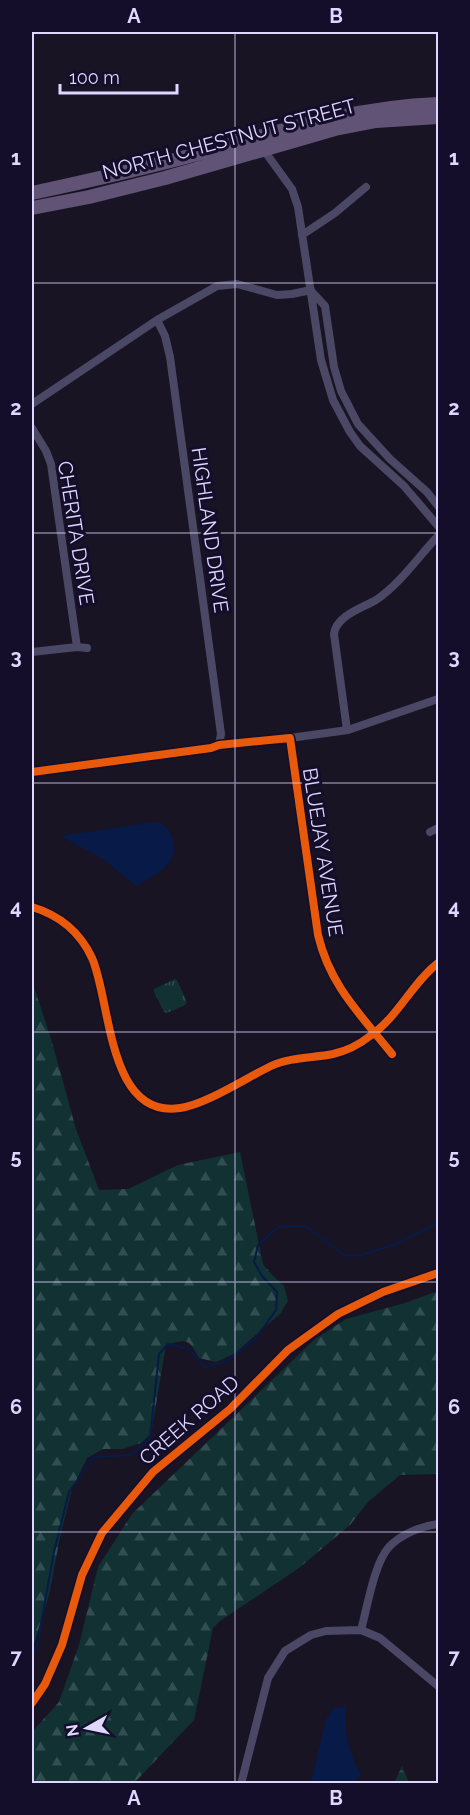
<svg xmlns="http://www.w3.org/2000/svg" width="470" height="1815" font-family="Raleway,sans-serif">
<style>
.forest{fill:url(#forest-firs)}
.wetland{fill:url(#wetland-marsh)}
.park{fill:url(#park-tufts)}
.water{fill:#071a48}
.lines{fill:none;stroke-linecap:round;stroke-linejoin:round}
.stream{stroke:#071a48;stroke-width:2}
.street{stroke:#4b4865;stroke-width:8}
.primary{stroke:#605376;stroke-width:14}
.cycleway-casing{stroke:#140e2a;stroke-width:11}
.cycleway{stroke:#e8590c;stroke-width:8}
.grid{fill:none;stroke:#ded7ff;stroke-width:1.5;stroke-opacity:0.55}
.labels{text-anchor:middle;stroke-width:6;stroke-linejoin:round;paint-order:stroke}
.street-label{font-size:20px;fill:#ded7ff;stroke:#140e2a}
.neatline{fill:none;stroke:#ded7ff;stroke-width:2}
.grid-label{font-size:20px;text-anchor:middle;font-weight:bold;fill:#ded7ff}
</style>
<defs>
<pattern id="forest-firs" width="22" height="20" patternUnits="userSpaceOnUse" patternTransform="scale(1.5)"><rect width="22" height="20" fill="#113133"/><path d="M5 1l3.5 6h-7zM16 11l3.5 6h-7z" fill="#334e52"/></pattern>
<pattern id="wetland-marsh" width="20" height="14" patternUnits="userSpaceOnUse" patternTransform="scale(1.5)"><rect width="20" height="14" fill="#113133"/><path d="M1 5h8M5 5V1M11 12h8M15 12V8" fill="none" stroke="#334e52"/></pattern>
<pattern id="park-tufts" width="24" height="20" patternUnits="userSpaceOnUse" patternTransform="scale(1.5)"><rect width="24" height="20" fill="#113133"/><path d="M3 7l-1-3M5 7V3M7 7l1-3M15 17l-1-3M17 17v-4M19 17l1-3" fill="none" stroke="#334e52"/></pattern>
</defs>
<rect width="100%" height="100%" fill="#181424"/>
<path class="forest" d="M 32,981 L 52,1042 L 76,1129 L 99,1190 L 128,1189 L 178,1165 L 240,1152 L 263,1264 L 272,1275 L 284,1286 L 288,1301 L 280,1314 L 234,1354 L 216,1362 L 199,1358 C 189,1338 186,1339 166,1345 L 151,1434 L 141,1443 L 122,1449 L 103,1449 L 87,1458 L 72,1489 L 60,1537 L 49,1595 L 35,1641 L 32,1647 Z
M 438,1291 L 438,1474 L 400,1475 L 368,1502 L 350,1525 L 299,1568 L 220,1621 L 213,1628 L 194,1720 L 134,1783 L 32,1783 L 32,1732 L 59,1702 L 79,1645 L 98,1567 L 132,1514 L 315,1339 L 346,1319 L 405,1303 Z"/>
<path class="wetland" d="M 402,1766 L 409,1783 L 394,1783 Z"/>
<path class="park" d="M 175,979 L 177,980 L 187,1002 L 185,1005 L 167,1013 L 164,1012 L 154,992 L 154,989 Z"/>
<path class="water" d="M 155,822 C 164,823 169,829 172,837 C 183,864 154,875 136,886 L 103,859 L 60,836 Z
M 346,1706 C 342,1731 350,1753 361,1775 L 353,1783 L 311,1783 L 326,1719 L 334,1708 Z"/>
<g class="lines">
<path class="stream" d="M 32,1654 L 37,1646 L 54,1552 L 69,1492 L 94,1457 L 132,1455 L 150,1438 L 159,1354 L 168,1344 L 189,1349 L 205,1367 L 225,1362 L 256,1338 L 276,1310 L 277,1292 L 262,1276 L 254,1262 L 258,1245 L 278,1227 L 305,1226 L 346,1256 L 361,1255 L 393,1245 L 438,1223"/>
<path class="street" d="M 263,149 L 292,189 L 298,207 L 321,360 L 333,400 L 350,432 L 360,446 L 404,486 L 438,526
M 302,235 L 335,213 L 366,187
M 311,291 L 325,306 L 334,367 L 341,391 L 358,424 L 390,459 L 427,492 L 438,506
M 157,320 L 165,336 L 170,357 L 221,734 L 219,745
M 32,404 L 157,320 L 217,286 L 237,284 L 277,295 L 292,294 L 311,290
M 32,428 L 46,451 L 51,464 L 77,647
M 32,652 L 77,647 L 87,648
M 347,730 L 334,634 C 336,616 362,608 376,600 C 401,583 418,557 438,536
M 290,738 L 348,730 L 438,699
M 32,772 L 211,748 L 219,745 L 290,738 L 318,935 C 330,986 361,1015 392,1054
M 430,832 L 438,828
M 32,907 C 59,915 80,932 92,958 C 111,1000 107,1119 180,1108 C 205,1105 246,1078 271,1066 C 290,1057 313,1058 333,1054 C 346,1051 360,1044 370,1036 C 398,1017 412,983 438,963
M 361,1630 C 367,1609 374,1563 389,1547 C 401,1534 422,1526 438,1524
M 241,1784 L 268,1678 L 285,1651 L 311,1635 L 326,1631 L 361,1630 L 380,1638 L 438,1686"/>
<path class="primary" d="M 32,193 C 88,181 145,168 201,153 C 280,131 355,107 438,104
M 32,208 L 89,197 L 165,178 L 335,129 L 376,121 L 438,117"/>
<defs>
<path id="cycleway" d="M 32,772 L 211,748 L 219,745 L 290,738 L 318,935 C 330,986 361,1015 392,1054
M 32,907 C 59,915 80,932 92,958 C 111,1000 107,1119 180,1108 C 205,1105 246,1078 271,1066 C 290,1057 313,1058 333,1054 C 346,1051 360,1044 370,1036 C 398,1017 412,983 438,963
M 32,1703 L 45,1684 L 62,1645 L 82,1575 L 102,1533 L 153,1472 L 230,1409 L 288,1350 L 338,1314 L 383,1292 L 438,1273"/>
</defs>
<use href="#cycleway" class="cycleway-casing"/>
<use href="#cycleway" class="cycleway"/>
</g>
<path class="grid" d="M 235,32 L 235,1784M 32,283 L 438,283M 32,533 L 438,533M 32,783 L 438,783M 32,1032 L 438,1032M 32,1282 L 438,1282M 32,1532 L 438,1532"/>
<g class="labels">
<g class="street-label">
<text transform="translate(229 139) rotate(-15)" y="7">NORTH CHESTNUT STREET</text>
<text transform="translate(210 530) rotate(82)" y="7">HIGHLAND DRIVE</text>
<text transform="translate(76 533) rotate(81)" y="7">CHERITA DRIVE</text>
<text transform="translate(323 852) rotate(81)" y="7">BLUEJAY AVENUE</text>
<text transform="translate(189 1420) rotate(-41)" y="7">CREEK ROAD</text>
</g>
</g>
<rect width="470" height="1815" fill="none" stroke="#140e2a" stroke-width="66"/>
<g transform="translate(87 1728) rotate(261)" stroke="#140e2a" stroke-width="4.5" paint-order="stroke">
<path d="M0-4.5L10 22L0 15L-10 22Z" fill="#ded7ff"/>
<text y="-9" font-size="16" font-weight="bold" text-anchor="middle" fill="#ded7ff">N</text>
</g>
<path d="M60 84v9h117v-9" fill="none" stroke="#ded7ff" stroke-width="3"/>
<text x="69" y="84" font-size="18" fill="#ded7ff" stroke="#140e2a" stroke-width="4.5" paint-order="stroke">100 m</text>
<rect x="33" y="33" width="404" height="1749" class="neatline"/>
<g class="grid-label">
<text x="134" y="23">A</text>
<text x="336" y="23">B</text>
<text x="16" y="165">1</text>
<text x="454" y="165">1</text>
<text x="16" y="415">2</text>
<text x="454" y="415">2</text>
<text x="16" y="664">3</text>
<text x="454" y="664">3</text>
<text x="16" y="914">4</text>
<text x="454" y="914">4</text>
<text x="16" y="1164">5</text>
<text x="454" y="1164">5</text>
<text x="16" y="1414">6</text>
<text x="454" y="1414">6</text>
<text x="16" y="1664">7</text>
<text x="454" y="1664">7</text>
<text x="134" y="1805">A</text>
<text x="336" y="1805">B</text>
</g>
</svg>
